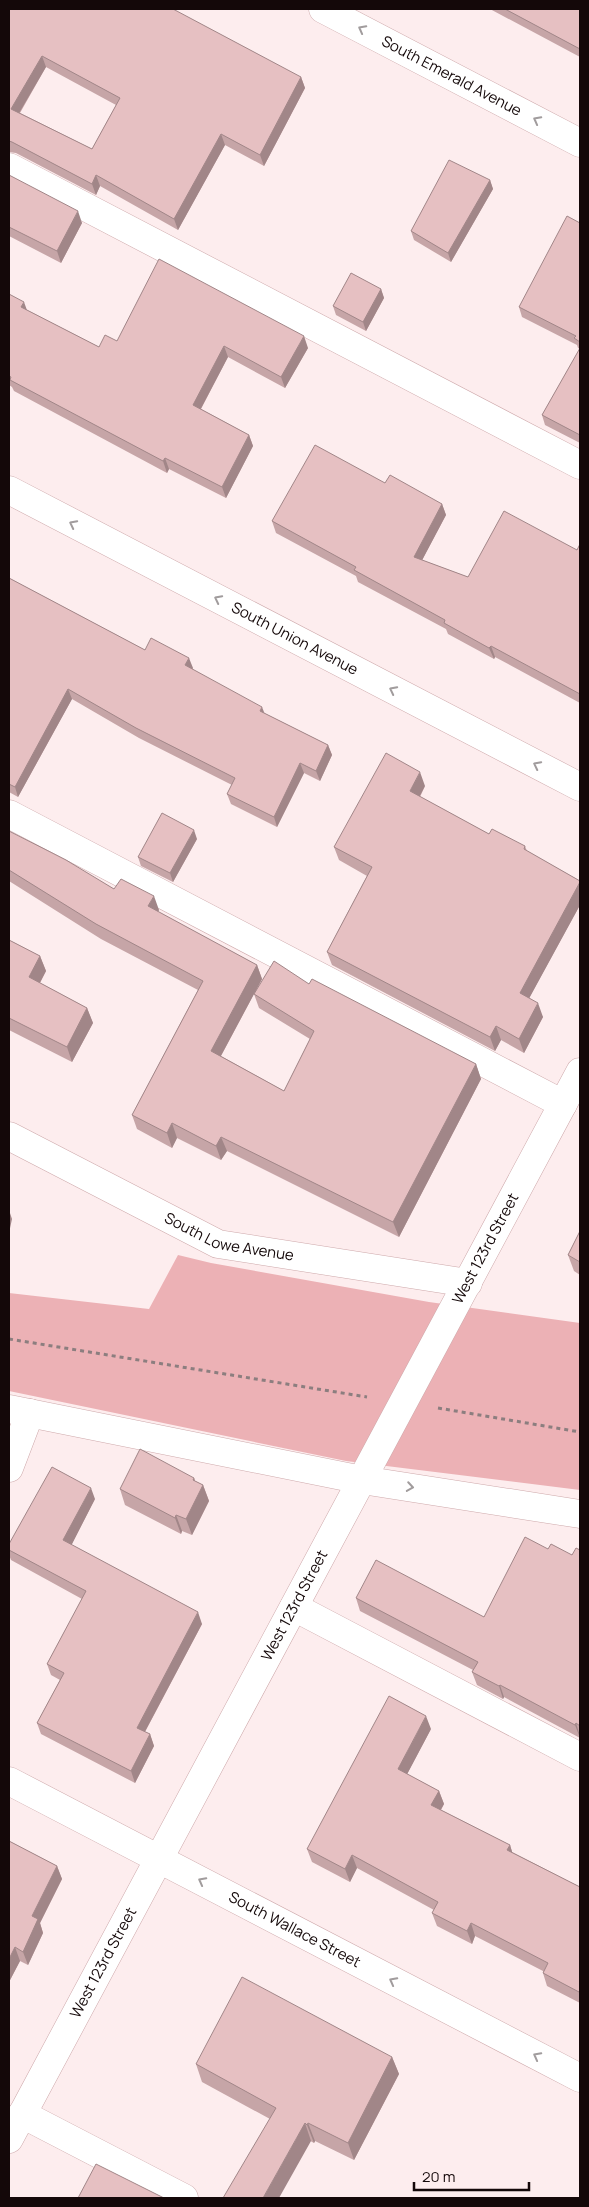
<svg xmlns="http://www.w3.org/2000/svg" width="589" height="2207" font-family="Manrope,sans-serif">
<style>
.green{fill:#ecb1b5}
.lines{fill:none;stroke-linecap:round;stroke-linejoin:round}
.minor-casing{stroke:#cea9ab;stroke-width:29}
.path{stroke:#8c7e7f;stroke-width:3;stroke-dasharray:4 4;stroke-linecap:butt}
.minor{stroke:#fff;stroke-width:28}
.wall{fill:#c6a5a7;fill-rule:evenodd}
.shaded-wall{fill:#a18688}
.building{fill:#e6c0c2;stroke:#a18688;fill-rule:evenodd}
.oneway{stroke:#a19c9d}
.labels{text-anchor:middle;stroke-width:5;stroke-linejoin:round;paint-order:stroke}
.street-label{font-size:15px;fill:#140809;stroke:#fdedee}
</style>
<rect width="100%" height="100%" fill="#fdedee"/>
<path class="green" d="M 178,1255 L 211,1263 L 429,1302 L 580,1323 L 580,1490 L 346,1461 L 9,1391 L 9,1293 L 149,1309 Z"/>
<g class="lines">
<defs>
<g id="minor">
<path id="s1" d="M 323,9 L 580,143"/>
<path d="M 9,167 L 580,465"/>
<path id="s2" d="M 9,490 L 580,787"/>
<path d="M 9,814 L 563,1104"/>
<path id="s3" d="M 9,1136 L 218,1244 L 468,1283"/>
<path d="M 9,1409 L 362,1480 L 580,1514"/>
<path d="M 9,1468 L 30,1413"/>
<path d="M 294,1607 L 580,1757"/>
<path id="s4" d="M 9,1781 L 580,2078"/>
<path d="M 22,2114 L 184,2198"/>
<path id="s5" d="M 9,2139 L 580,1072"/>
</g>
</defs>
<use href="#minor" class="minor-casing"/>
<path class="path" d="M 9,1339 L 367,1397
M 438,1408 L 580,1432"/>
<use href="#minor" class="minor"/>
</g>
<path class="wall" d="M 9,9 L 301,77 L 305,88 L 264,166 L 225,145 L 178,230 L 100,186 L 96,195 L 16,153 L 9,152 ZM 46,67 L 116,105 L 92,149 L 20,113 Z
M 490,9 L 580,9 L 580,57 Z
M 9,175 L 82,223 L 61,263 L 9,236 Z
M 490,180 L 493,189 L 451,262 L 414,240 L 411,231 Z
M 580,223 L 580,443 L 545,425 L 542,415 L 580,349 L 578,348 L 577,345 L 522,317 L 519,307 Z
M 381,289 L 384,298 L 366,331 L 336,315 L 333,306 Z
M 9,294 L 27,310 L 99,347 L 117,341 L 308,348 L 285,388 L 228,357 L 201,409 L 249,435 L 253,446 L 226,498 L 169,469 L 167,473 L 14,391 L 12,387 L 9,385 Z
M 385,483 L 442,504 L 446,515 L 422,560 L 468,577 L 577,550 L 580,544 L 580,703 L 495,657 L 494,659 L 448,634 L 446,629 L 358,582 L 356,576 L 276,533 L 272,521 Z
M 9,578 L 145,650 L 193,668 L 192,669 L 264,713 L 328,745 L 332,755 L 320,781 L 304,773 L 277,827 L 231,804 L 227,794 L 232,785 L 139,738 L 72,699 L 18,797 L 9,792 Z
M 425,786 L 420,797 L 489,834 L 525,846 L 527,851 L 580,881 L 580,905 L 529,998 L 543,1017 L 524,1053 L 501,1040 L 495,1051 L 332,965 L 327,952 L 367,876 L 339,860 L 334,847 Z
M 9,831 L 114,889 L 159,910 L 158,912 L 257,965 L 262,979 L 257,989 L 309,984 L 476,1064 L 481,1079 L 399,1237 L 227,1151 L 221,1160 L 177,1138 L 172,1148 L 137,1129 L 132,1115 L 198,990 L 101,939 L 9,881 ZM 254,994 L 259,1008 L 310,1039 L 284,1091 L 221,1056 Z
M 197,839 L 173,882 L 141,866 L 138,857 Z
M 9,940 L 40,956 L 46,971 L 40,983 L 87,1008 L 93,1023 L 72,1062 L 9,1030 Z
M 580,1231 L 580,1275 L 574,1271 L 568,1255 Z
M 194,1478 L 195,1481 L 203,1485 L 209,1501 L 192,1535 L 182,1531 L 181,1534 L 125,1505 L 120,1489 Z
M 95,1499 L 71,1545 L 202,1624 L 145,1732 L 150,1734 L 154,1746 L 135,1783 L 41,1734 L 37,1723 L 60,1680 L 51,1675 L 47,1664 L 82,1599 L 11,1560 L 9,1555 L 9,1544 Z
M 548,1549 L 572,1555 L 580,1550 L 580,1738 L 504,1697 L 503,1699 L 477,1685 L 472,1672 L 473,1670 L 360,1611 L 356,1598 L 484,1617 Z
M 431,1729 L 407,1774 L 439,1791 L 444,1804 L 441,1810 L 510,1845 L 512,1852 L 580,1887 L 580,2003 L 547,1986 L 543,1973 L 543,1971 L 475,1936 L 472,1944 L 437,1926 L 432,1913 L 434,1910 L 357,1868 L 350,1882 L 312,1862 L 307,1849 Z
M 9,1841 L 57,1866 L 62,1879 L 40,1923 L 43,1933 L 28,1965 L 20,1961 L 9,1982 Z
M 392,2057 L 399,2074 L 354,2160 L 315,2141 L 314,2143 L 202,2082 L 196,2064 Z"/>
<path class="shaded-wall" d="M 42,56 L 46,67 L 15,120 L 11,109 Z
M 301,77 L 305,88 L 264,166 L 260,155 Z
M 221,134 L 225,145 L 178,230 L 174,219 Z
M 96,175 L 100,186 L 96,195 L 92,184 Z
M 490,180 L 493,189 L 451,262 L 448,253 Z
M 78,211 L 82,223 L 61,263 L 57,251 Z
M 381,289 L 384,298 L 366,331 L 363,322 Z
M 24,302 L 28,313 L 21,307 Z
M 304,336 L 308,348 L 285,388 L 281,377 Z
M 224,346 L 228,357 L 197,416 L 193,405 Z
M 249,435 L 253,446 L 226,498 L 222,487 Z
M 165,458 L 169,469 L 167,473 L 163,461 Z
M 442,504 L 446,515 L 418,568 L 414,557 Z
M 491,646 L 495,657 L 494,659 L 489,648 Z
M 189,658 L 193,668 L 189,675 L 185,665 Z
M 68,689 L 72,699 L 18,797 L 15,787 Z
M 262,707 L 266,717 L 260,711 Z
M 328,745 L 332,755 L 320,781 L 316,771 Z
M 300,763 L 304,773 L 277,827 L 274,817 Z
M 420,772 L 425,786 L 415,805 L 410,791 Z
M 194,830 L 197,839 L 173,882 L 170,873 Z
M 580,882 L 580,905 L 525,1006 L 520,993 Z
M 154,896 L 159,910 L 153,920 L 148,906 Z
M 40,956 L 46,971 L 35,992 L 29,977 Z
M 257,965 L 262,979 L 216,1065 L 211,1051 Z
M 538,1003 L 543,1017 L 524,1053 L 519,1039 Z
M 87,1008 L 93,1023 L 72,1062 L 67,1047 Z
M 496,1026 L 501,1040 L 495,1051 L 490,1037 Z
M 476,1064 L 481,1079 L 399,1237 L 393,1222 Z
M 172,1123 L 177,1138 L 172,1148 L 167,1133 Z
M 221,1137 L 227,1151 L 221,1160 L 216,1146 Z
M 9,1210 L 12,1219 L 9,1233 Z
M 194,1478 L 199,1492 L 203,1485 L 209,1501 L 192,1535 L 186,1519 L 193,1480 Z
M 91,1488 L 95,1499 L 68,1552 L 63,1540 Z
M 176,1515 L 182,1531 L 181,1534 L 175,1518 Z
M 198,1612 L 202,1624 L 141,1739 L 137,1728 Z
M 500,1685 L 504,1697 L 503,1699 L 499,1686 Z
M 426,1716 L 431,1729 L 403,1782 L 398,1769 Z
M 576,1723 L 580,1736 L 580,1738 L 575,1725 Z
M 150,1734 L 154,1746 L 135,1783 L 131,1771 Z
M 439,1791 L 444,1804 L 436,1818 L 431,1805 Z
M 510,1845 L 514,1858 L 507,1850 Z
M 352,1855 L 357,1868 L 350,1882 L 345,1869 Z
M 57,1866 L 62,1879 L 40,1923 L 43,1933 L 28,1965 L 23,1952 L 32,1916 Z
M 471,1923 L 475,1936 L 472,1944 L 467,1931 Z
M 15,1947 L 20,1961 L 9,1982 L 9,1959 Z
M 392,2057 L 399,2074 L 354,2160 L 348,2143 Z
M 305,2123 L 311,2141 L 279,2198 L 263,2198 Z
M 308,2123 L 315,2141 L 314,2143 L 307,2125 Z"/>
<path class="building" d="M 9,9 L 173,9 L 301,77 L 260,155 L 221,134 L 174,219 L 96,175 L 92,184 L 12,142 L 9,141 ZM 42,56 L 120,98 L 92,149 L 11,109 Z
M 505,9 L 580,9 L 580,49 Z
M 449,160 L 490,180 L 448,253 L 411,231 Z
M 9,175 L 78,211 L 57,251 L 9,227 Z
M 567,216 L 580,223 L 580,342 L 574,338 L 576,336 L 519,307 Z
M 159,259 L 304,336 L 281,377 L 224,346 L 193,405 L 249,435 L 222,487 L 165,458 L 163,461 L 10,380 L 11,377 L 9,376 L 9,294 L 24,302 L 21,307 L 99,347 L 105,335 L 117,341 Z
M 351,273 L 381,289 L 363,322 L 333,306 Z
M 580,348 L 580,435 L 542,415 Z
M 315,445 L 385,483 L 390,475 L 442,504 L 414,557 L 468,577 L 504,511 L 577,550 L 580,544 L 580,694 L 491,646 L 489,648 L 444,623 L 445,620 L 354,570 L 356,567 L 272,521 Z
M 9,578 L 145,650 L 151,638 L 189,658 L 185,665 L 262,707 L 260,711 L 328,745 L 316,771 L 300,763 L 274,817 L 227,794 L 235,778 L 136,728 L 68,689 L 15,787 L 9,784 Z
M 386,753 L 420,772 L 410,791 L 489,834 L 492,829 L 525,846 L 524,849 L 580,881 L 580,882 L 520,993 L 538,1003 L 519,1039 L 496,1026 L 490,1037 L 327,952 L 372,867 L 334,847 Z
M 162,813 L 194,830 L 170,873 L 138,857 Z
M 9,831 L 66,860 L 114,889 L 121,879 L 154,896 L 148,906 L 257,965 L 211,1051 L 284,1091 L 314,1031 L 254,994 L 274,961 L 309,984 L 312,979 L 476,1064 L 393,1222 L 221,1137 L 216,1146 L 172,1123 L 167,1133 L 132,1115 L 203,981 L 96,924 L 9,870 Z
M 9,940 L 40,956 L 29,977 L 87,1008 L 67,1047 L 9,1018 Z
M 580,1231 L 580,1262 L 568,1255 Z
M 140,1449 L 194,1478 L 193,1480 L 203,1485 L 186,1519 L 176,1515 L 175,1518 L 120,1489 Z
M 52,1467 L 91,1488 L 63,1540 L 198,1612 L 137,1728 L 150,1734 L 131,1771 L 37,1723 L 64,1673 L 47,1664 L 86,1591 L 9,1550 L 9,1544 Z
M 525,1537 L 548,1549 L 551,1544 L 572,1555 L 576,1548 L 580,1550 L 580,1726 L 576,1723 L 575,1725 L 500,1685 L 499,1686 L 472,1672 L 478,1662 L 356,1598 L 376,1560 L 484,1617 Z
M 389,1696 L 426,1716 L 398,1769 L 439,1791 L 431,1805 L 510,1845 L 507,1850 L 580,1887 L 580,1990 L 579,1992 L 543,1973 L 548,1963 L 471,1923 L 467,1931 L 432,1913 L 438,1902 L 352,1855 L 345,1869 L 307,1849 Z
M 9,1841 L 57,1866 L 32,1916 L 38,1919 L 23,1952 L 15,1947 L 9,1959 Z
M 242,1977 L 392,2057 L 348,2143 L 308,2123 L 307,2125 L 305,2123 L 263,2198 L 223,2198 L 276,2108 L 196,2064 Z
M 96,2164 L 164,2198 L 78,2198 Z"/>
<defs><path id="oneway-chevron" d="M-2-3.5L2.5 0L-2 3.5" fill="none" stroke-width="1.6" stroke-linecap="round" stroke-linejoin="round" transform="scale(1.25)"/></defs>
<g class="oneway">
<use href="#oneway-chevron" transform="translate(362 29) rotate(-152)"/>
<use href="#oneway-chevron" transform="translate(537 120) rotate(-152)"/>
<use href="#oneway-chevron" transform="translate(73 524) rotate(-153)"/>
<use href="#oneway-chevron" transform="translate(218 599) rotate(-153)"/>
<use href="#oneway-chevron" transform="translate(393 690) rotate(-153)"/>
<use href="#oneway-chevron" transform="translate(537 765) rotate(-153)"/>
<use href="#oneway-chevron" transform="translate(410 1487) rotate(9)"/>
<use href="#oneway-chevron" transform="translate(202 1881) rotate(-152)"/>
<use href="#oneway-chevron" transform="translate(393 1981) rotate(-152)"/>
<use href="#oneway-chevron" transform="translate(537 2056) rotate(-152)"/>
</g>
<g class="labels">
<g class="street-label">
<text dy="5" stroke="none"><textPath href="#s1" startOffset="145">South Emerald Avenue</textPath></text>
<text dy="5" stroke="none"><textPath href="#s2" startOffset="322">South Union Avenue</textPath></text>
<text dy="5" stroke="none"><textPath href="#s3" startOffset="244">South Lowe Avenue</textPath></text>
<text dy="5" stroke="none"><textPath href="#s5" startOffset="1010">West 123rd Street</textPath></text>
<text dy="5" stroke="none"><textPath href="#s5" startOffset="605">West 123rd Street</textPath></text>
<text dy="5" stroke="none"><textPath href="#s4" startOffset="322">South Wallace Street</textPath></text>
<text dy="5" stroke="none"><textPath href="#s5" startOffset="200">West 123rd Street</textPath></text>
</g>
</g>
<rect width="589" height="2207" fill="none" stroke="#140809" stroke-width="20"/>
<path d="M414 2182v8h115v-8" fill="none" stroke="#140809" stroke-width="2.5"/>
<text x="422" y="2182" font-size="15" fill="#140809" stroke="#fdedee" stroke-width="4" paint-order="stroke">20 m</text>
</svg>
